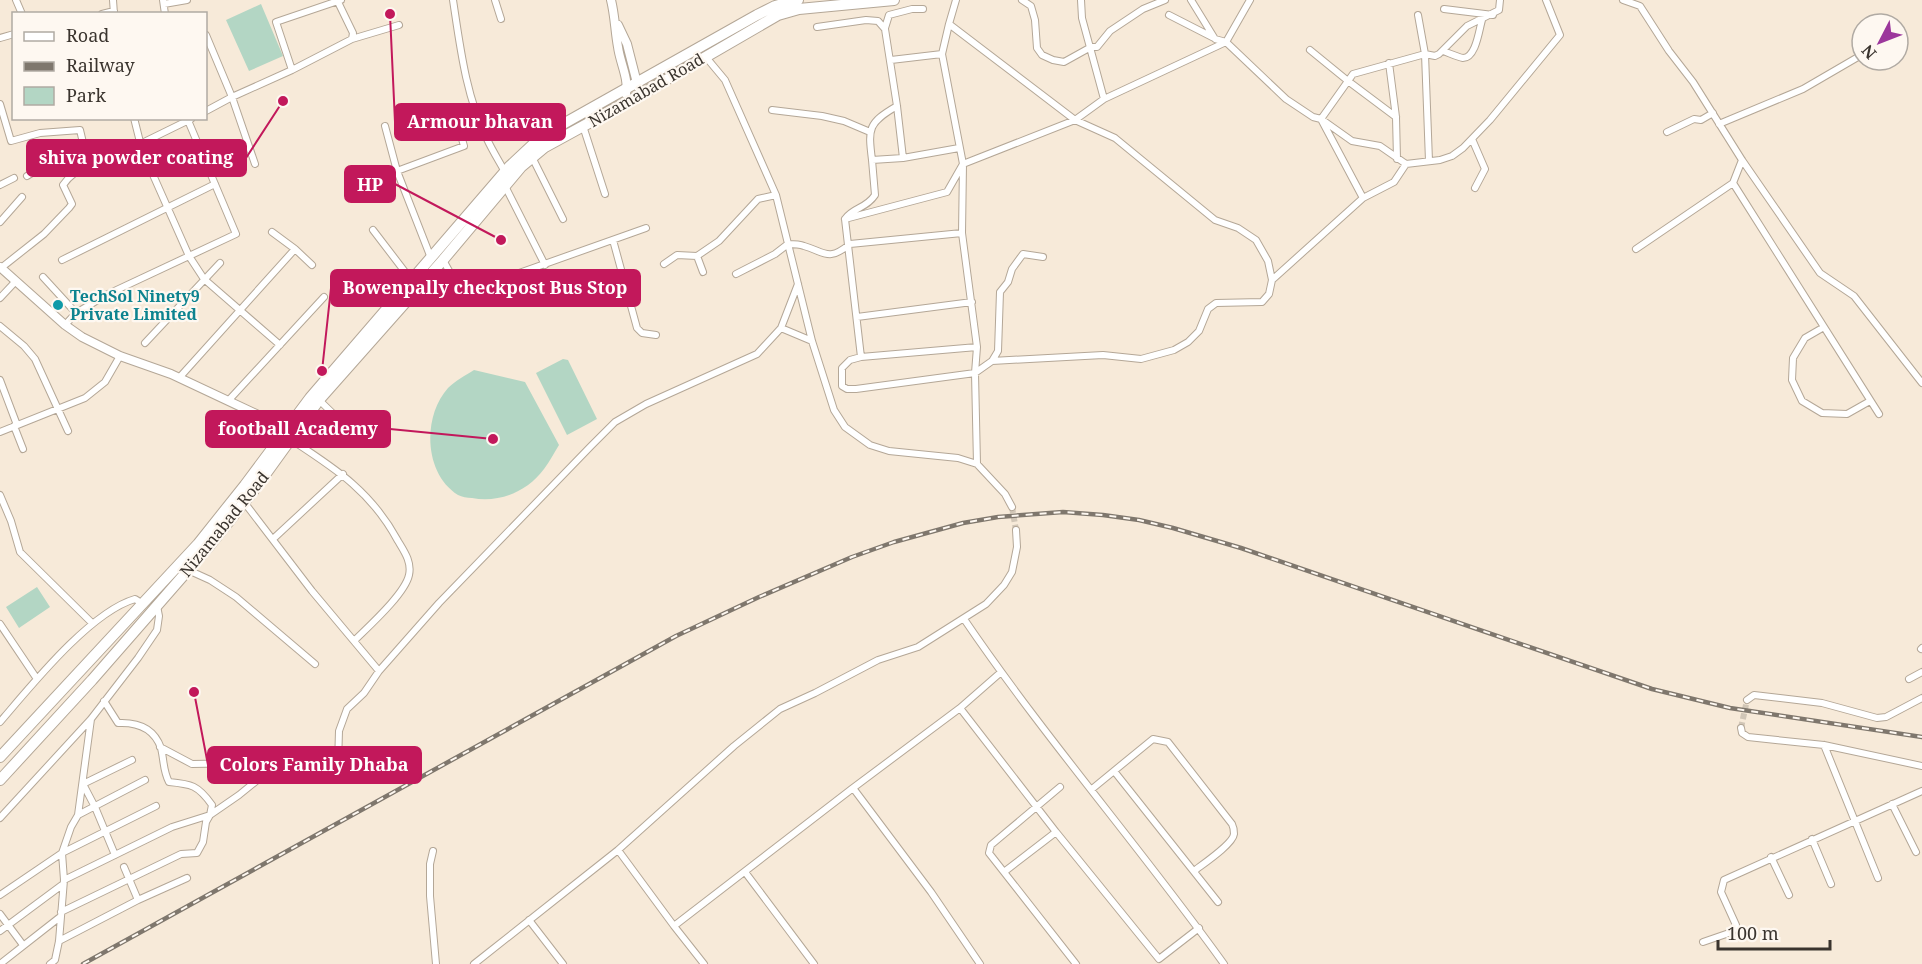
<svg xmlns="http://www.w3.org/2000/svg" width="1922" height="964" font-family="'Noto Serif',serif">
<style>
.green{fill:#b3d6c4}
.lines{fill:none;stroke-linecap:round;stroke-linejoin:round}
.street-tunnel{stroke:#d1c6b7;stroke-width:6;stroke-dasharray:6 3;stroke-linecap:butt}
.street-casing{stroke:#b4a797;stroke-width:8}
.secondary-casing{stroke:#b4a797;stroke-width:10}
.highway-casing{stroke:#b4a797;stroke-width:12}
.street{stroke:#fff;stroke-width:6}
.secondary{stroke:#fff;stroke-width:8}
.highway{stroke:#fff;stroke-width:10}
.rail-casing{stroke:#7f776d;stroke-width:4.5}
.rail{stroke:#fef8f1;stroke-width:2;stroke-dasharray:7;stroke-linecap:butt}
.culture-dot{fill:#0f9aa8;stroke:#fef8f1;stroke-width:2}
.labels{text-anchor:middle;stroke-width:4.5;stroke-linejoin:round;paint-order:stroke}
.street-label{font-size:16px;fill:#3a342e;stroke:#fef8f1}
.culture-label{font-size:16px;font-weight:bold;fill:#0d838f;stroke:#fef8f1;text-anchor:start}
.leader{fill:none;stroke:#c2185b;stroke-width:2}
.callout-dot{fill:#c2185b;stroke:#fef8f1;stroke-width:2}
.callout{fill:#c2185b;stroke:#c2185b;stroke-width:2}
.callout-label{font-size:18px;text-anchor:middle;font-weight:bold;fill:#fff}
</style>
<rect width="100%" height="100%" fill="#f7ead9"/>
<path class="green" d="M 261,4 L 283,56 L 249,71 L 226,20 Z
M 563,359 L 568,360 L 597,419 L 567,435 L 536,373 Z
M 474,370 L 525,382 L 559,445 C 554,453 550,461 544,469 C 527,492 499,503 472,498 C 467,498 462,497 458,495 C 424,474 422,417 448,388 C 455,381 466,375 474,370 Z
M 37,587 L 50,607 L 19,628 L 6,607 Z"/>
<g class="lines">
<path class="street-tunnel" d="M 1012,507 L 1016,530
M 1741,728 L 1747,700"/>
<defs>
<path id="street" d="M 16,0 L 22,14
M 113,0 L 114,14
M 163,0 L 165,14
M 337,0 L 353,33 L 352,39 L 399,25
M 453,0 C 460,46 466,97 487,139 C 492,150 499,161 505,172
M 495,0 L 501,19
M 956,0 L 949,24 L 1075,120 L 1115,138 L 1215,220 L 1238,228 L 1256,240 L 1268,261 L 1272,280 L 1269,294 L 1262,302 L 1216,303 L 1208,309 L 1199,331 L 1188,342 L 1174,350 L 1141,359 L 1103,355 L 992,361 L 975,373 L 856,389 L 847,389 L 842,386 L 842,368 L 850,360 L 861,357 L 977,347
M 1022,0 L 1031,6 L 1035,20 L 1037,48 L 1042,55 L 1053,60 L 1064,62 L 1091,47 L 1097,47 L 1110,31 L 1143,9 L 1165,0
M 1081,0 L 1082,18 L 1104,99
M 1191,0 L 1215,39 L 1226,42 L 1250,0
M 1623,0 L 1640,6 L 1669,51 L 1693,82 L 1742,160 L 1820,273 L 1854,296 L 1922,383
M 164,4 L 187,0
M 1444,9 L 1493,15
M 102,14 L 114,11
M 1169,15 L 1214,38
M 1418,15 L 1425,54 L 1435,56 L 1439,54 L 1467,26 L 1499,10 L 1500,0
M 817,27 L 866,20 L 878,21 L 885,29 L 897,106 L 903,158 L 959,148
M 885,28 L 889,15 L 912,9 L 923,9
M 206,35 L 232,97 L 255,164
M 0,38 L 14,34
M 1310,50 L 1348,81 L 1321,119 L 1363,198
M 1443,51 C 1449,53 1457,57 1463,58 C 1476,58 1479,30 1482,20
M 705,56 L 725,80 L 776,195 L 812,341 L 834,410 L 845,427 L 870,445 L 889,451 L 958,458 L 977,464 L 1005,494 L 1012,507
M 891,60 L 942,54
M 1389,63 L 1396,117 L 1397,159
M 292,70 L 352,39
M 0,104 L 11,141 L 40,133 L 80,130 L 88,164
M 772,110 L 822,116 L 844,121 L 870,132
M 206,111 L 232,97 L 292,70 L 276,22 L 341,0
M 1396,117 L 1348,81 L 1353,74 L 1425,54 L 1429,161
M 134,118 L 142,150 L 189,256 L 204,279 L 280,345
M 1719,124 L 1803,89 L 1858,57
M 385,126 L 397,171 L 431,258
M 583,126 L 605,194
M 1667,132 L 1694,119 L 1701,120 L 1713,113
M 1472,139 L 1485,169 L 1475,188
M 140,144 L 191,119
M 532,157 L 563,219
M 872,160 C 868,128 868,123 897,106
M 397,171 L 464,146 L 462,139
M 27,176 L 58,157 L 70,177
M 1733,183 L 1879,414
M 0,185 L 14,178
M 505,186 L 545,265
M 845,219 C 853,207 866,209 875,195 L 872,160 L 903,158
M 0,222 L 22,197
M 373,230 L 412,281
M 272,232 L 295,249 L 312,265
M 613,240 L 637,328 L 642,333 L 656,335
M 1636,249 L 1733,183 L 1742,160
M 62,260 L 215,184
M 443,260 C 451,274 457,291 477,288 L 646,228
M 664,264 L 677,255 L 697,256
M 1,268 L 44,234 L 69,208 L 72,204 L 63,185 C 80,160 116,157 142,150
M 703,272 L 697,256 L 719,241 L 758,199 L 776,195
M 736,274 L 775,254 L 788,244 C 793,244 799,244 804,246 C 825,252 828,262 850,244 L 962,233
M 43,277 L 76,313
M 1272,280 L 1363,198 L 1394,182 L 1406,164
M 798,284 L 781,328 L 812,341
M 0,298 L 15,282
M 857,317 L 972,302
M 65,325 L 76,313 L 108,294 L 236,234 L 187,118
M 0,326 L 24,346 L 35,359 L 68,431
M 1824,327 L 1805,338 L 1793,358 L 1792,380 L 1802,401 L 1822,413 L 1847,414 L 1870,401
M 145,343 L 220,263
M 861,357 L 845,219 L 947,192 L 963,164 L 942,54 L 949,24
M 992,361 L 998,351 L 1000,292 L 1008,282 L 1012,269 L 1023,254 L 1043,257
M 179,378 L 295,249
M 0,380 L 17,425
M 319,400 L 353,433
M 228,401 L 324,297
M 14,426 L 23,449
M 0,432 L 85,398 L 105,382 L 120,356
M 290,439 C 336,469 371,491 398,541 C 404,551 412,562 409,575 C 405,594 368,627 354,641
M 977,464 L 975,373 L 977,347 L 962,233 L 963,164 L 1075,120 L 1104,99 L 1226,42 L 1286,99 L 1313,117 L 1321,119 L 1352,141 L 1380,146 L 1406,164 L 1440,160 L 1452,156 L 1463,148 L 1490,120 L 1560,35 L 1546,0
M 0,495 L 11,521 L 20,552 L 92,623
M 244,502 L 312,591 L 379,671
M 273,539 L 343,474
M 188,570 L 210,580 L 236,597 L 315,664
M 964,619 C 1045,738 1140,847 1224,964
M 0,624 L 37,679
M 1921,649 L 1922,648
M 1000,673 L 960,708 L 1056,832 L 1004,872
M 1909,679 L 1922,672
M 1747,700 L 1754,695 L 1822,703 L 1877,718 L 1886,717 L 1922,698
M 960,708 L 853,788 L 931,892 L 980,964
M 0,722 C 31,686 90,612 135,599 L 143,604
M 1741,728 L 1742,733 L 1748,737 L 1824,745 L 1922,766
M 1824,745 L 1878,878
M 160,747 L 192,764 L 247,763 L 258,765 L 277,765
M 1114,771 L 1218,902
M 1060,787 L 991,845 L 989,853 L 1076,964
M 1092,789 L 1153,739 L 1168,742 L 1232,824 C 1233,826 1234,832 1234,834 C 1233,844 1203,864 1194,871
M 1892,804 L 1916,852
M 78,815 L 145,780
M 0,818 L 91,719 L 138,658 L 157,630 L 159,616 L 157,606
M 1056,832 L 1159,959 L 1199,928
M 1812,839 L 1831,884
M 433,851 L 430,864 L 430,896 L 436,964
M 115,855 L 95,807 L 83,784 L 132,760
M 1771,857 L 1789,895
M 124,867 L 138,900
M 745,872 L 814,964
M 64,880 L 172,827 L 210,815 L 212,805 C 198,785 191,784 169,782 C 163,771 164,760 161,748 C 154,728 138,722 118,723 L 104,701
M 0,895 L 62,853 L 156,806
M 61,912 L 181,854 L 197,853 L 203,842 L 206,822 L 210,815 L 239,795 L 271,769 L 280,765 L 306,770 L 338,764 L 339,731 L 347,709 L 364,693 L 379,671 L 439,603 L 591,446 L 615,422 L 646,404 L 757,354 L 781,328
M 0,914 L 23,945
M 529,920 L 563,964
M 674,926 L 618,850 L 734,746 L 780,709 L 815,693 L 878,660 L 918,647 L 986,604 L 1004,585 L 1012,572 L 1017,547 L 1016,530
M 0,931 L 62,885
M 59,941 L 138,900 L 187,878
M 1703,942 L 1732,932 L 1736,925 L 1721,892 L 1724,880 L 1922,791
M 0,964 L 60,917
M 50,964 L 55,960 L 59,941 L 64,880 L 62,853 L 71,827 L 78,815 L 91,719
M 474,964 L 618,850
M 704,964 L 674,926 L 853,788"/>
<path id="secondary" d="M 611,0 C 615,16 615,31 618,47 C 620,63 629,78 626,94
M 618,25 L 627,44 L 638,87
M 0,267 L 65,325 L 82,337 L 120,356 L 171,374 L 286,428"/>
<path id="highway" d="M 0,757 L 198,544 L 245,485 L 310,398 L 509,167 L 539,139 L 556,128 L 757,15 L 775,6 L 798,0
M 0,780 L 92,680 L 210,545 L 254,490 L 319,400 L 443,260 L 521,167 L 545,147 L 640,95 L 778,15 L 799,9 L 894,0"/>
</defs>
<use href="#street" class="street-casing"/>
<use href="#secondary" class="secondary-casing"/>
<use href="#highway" class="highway-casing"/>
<use href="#street" class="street"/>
<use href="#secondary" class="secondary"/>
<use href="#highway" class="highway"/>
<defs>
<path id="rail" d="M 83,964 L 676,636 L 759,597 L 852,557 L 894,542 L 963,523 L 998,517 L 1063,512 L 1103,515 L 1139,520 L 1173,528 L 1241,548 L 1652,689 L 1730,708 L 1922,737"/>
</defs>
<use href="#rail" class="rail-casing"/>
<use href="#rail" class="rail"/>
</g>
<circle class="culture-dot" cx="58" cy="305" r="6"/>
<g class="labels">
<g class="street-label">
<text transform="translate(646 90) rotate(-30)" y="6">Nizamabad Road</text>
<text transform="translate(224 524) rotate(-51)" y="6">Nizamabad Road</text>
</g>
<g class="culture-label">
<text x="70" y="302">TechSol Ninety9<tspan x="70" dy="18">Private Limited</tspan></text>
</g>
</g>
<path class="leader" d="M390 14L395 122M283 101L246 158M501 240L395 184M322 371L331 288M493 439L390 429M194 692L208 765"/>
<g class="callout-dot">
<circle cx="390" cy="14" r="6"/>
<circle cx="283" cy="101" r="6"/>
<circle cx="501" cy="240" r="6"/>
<circle cx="322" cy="371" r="6"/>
<circle cx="493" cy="439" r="6"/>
<circle cx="194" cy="692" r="6"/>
</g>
<g class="callout">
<rect x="395" y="104" width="170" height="36" rx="6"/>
<rect x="27" y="140" width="219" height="36" rx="6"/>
<rect x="345" y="166" width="50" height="36" rx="6"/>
<rect x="331" y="270" width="309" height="36" rx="6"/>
<rect x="206" y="411" width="184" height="36" rx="6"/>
<rect x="208" y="747" width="213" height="36" rx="6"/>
</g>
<g class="callout-label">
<text x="480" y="128">Armour bhavan</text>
<text x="136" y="164">shiva powder coating</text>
<text x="370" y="191">HP</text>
<text x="485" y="294">Bowenpally checkpost Bus Stop</text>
<text x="298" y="435">football Academy</text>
<text x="314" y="771">Colors Family Dhaba</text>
</g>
<rect x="12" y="12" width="195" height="108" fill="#fef8f1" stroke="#b0aaa3" stroke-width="1.5"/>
<rect x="24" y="32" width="30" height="9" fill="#ffffff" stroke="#b0aaa3" stroke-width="1.5"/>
<text x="66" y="42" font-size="18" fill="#3a342e">Road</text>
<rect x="24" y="62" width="30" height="9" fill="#7f776d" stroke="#b0aaa3" stroke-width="1.5"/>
<text x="66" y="72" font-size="18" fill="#3a342e">Railway</text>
<rect x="24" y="87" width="30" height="18" fill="#b3d6c4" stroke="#b0aaa3" stroke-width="1.5"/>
<text x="66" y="102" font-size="18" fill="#3a342e">Park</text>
<g transform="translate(1880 42) rotate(228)"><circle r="28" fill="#fef8f1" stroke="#b0aaa3" stroke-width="1.5"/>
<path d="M0-4.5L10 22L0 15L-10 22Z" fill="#9c379c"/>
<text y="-9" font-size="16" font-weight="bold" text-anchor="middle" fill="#3a342e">N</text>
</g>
<path d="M1718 940v9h112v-9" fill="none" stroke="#3a342e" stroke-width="3"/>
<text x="1727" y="940" font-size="18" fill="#3a342e" stroke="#fef8f1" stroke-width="4.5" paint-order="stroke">100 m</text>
</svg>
